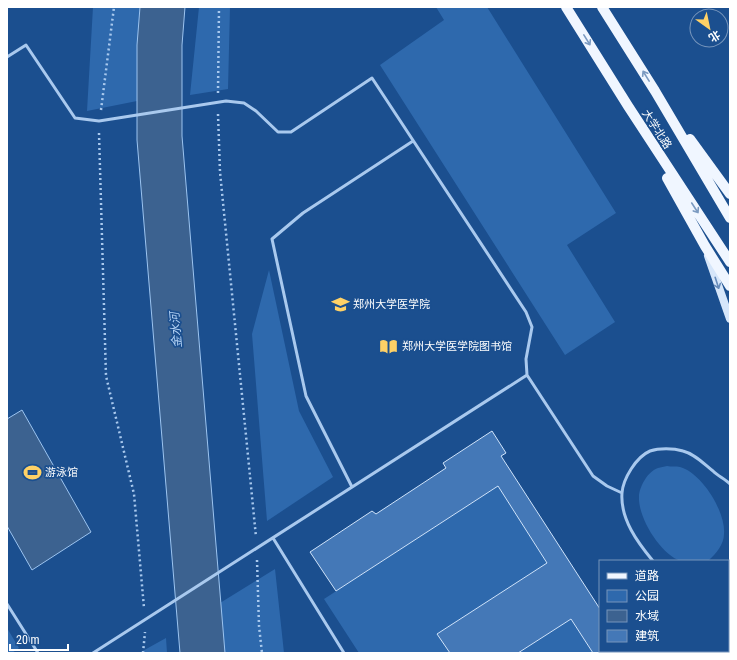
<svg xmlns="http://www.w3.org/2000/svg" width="737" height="660" font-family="'Roboto Condensed','Noto Sans SC',sans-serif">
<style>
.green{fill:#2e69ad}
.water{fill:#3c6290;stroke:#9cc4f0}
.building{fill:#4478b7;stroke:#cfe3fa}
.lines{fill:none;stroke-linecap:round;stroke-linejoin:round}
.path{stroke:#a9c9ee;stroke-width:2.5;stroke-dasharray:2 3;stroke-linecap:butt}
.lane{stroke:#a9c9ee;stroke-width:3}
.secondary{stroke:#d6e6fa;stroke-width:8}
.primary{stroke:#f0f6ff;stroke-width:10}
.oneway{stroke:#7b9ac1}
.oneway2{stroke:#668bba}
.labels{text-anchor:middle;stroke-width:3.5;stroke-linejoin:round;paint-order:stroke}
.street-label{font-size:11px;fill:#fff;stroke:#1b4f8f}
.poi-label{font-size:11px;fill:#fff;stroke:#1b4f8f;text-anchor:start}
.water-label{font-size:12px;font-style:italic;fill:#b5d3f5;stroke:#1b4f8f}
</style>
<rect width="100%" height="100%" fill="#1b4f8f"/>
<path class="green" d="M 93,7 L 140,7 L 137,101 L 87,111 Z
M 199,7 L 230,7 L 228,89 L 190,95 Z
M 436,7 L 487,7 L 616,213 L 567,245 L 615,322 L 565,355 L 380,65 L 444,20 Z
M 269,270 L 299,411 L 333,477 L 267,521 L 252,334 Z
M 667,466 C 671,467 676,466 680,467 C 702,473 726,512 724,534 C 724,544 716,554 709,560 C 702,562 689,562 681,561 C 661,555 638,518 639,497 C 639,487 648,471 658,468 C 661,467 664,467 667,466 Z
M 498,486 L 547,563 L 438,634 L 450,653 L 359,653 L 324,599 Z
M 275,569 L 284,653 L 225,653 L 220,603 Z
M 571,619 L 593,653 L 518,653 Z
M 7,628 L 19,648 L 12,653 L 7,653 Z
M 166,638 L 167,653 L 139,653 Z"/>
<path class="water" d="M 140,7 L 185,7 L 182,45 L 182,136 L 225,653 L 180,653 L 137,140 L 137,45 Z
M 22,410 L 91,532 L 32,570 L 7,526 L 7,419 Z"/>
<path class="building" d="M 492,431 L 506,453 L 501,456 L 600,609 L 600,653 L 593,653 L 571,619 L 518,653 L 450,653 L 437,634 L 547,563 L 498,486 L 336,591 L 310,552 L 372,511 L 376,514 L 446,468 L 443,463 Z"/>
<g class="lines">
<path class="path" d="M 218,93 L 219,7
M 101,110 L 114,7
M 218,114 L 220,172 L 256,537
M 99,133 L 106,376 L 134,494 L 144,608
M 257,560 L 259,626 L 262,653
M 143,653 L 145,632"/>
<path class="lane" d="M 7,57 L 26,45 L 75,118 L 99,121 L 226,101 L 244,103 L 256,111 L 278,132 L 291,132 L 372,78 L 526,312 L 532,327 L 526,359 L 527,375 L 593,476 L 607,486 L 622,493
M 352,487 L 306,396 L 272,239 L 303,213 L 413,141
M 273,538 L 344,653
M 653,561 C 638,543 620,519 622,493 C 623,479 636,457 650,451 C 659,448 673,448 683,451 C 695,454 704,464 713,471 C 718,476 725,479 730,484
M 728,567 L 730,565
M 7,604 L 38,653
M 93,653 L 527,375"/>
<path class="secondary" d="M 708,256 L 730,319"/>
<path class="primary" d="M 566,7 L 628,106 L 730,262
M 602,7 L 655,91 L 730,218
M 690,139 L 730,194
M 667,178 L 705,246 L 730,286"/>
</g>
<defs><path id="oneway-shaft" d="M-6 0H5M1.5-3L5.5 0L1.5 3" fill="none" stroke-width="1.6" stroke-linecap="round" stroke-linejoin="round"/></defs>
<g class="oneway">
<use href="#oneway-shaft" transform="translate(587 40) rotate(58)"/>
<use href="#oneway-shaft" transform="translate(646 76) rotate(-122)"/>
<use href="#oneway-shaft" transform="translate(695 208) rotate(57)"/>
</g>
<use class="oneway2" href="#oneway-shaft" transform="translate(717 283) rotate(72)"/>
<defs>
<symbol id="university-bare" viewBox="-9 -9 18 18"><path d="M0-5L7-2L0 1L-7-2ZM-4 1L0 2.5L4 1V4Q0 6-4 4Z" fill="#ffd166" stroke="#1b4f8f" stroke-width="2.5" paint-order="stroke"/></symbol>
<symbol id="library-bare" viewBox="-9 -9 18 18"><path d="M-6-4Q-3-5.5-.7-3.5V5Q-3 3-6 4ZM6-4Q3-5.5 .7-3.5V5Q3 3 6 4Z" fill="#ffd166" stroke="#1b4f8f" stroke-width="2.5" paint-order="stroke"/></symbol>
<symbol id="stadium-bare" viewBox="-9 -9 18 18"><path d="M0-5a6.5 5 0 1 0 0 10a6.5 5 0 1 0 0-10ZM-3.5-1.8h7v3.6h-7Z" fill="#ffd166" stroke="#1b4f8f" stroke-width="2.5" paint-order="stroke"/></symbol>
</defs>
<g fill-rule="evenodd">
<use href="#university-bare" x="328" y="292" width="25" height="25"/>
<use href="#library-bare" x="376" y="334" width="25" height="25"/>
<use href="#stadium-bare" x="20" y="460" width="25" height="25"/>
</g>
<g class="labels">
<g class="street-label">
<text transform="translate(657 129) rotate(57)" y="4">大学北路</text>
</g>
<g class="poi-label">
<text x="353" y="308">郑州大学医学院</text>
<text x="402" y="350">郑州大学医学院图书馆</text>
<text x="45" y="476">游泳馆</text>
</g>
<g class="water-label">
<text transform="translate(176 330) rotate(-95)" y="4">金水河</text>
</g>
</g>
<rect width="737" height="660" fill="none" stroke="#ffffff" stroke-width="16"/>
<rect x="599" y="560" width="130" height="92" fill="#1b4f8f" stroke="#7695bc"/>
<rect x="607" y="573" width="20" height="6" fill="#f0f6ff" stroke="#7695bc"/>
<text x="635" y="580" font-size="12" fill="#ffffff">道路</text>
<rect x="607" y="590" width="20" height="12" fill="#2e69ad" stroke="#7695bc"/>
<text x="635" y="600" font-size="12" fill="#ffffff">公园</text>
<rect x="607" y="610" width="20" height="12" fill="#3c6290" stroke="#7695bc"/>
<text x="635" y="620" font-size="12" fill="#ffffff">水域</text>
<rect x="607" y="630" width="20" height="12" fill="#4478b7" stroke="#7695bc"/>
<text x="635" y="640" font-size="12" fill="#ffffff">建筑</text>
<g transform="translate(709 28) rotate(147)"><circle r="19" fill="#1b4f8f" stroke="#7695bc"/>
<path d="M0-3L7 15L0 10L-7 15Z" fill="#ffd166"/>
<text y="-6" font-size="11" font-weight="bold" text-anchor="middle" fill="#ffffff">北</text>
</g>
<path d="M10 644v6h58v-6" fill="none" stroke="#ffffff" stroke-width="2"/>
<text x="16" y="644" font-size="12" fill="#ffffff" stroke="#1b4f8f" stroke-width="3" paint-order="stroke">20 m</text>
</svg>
